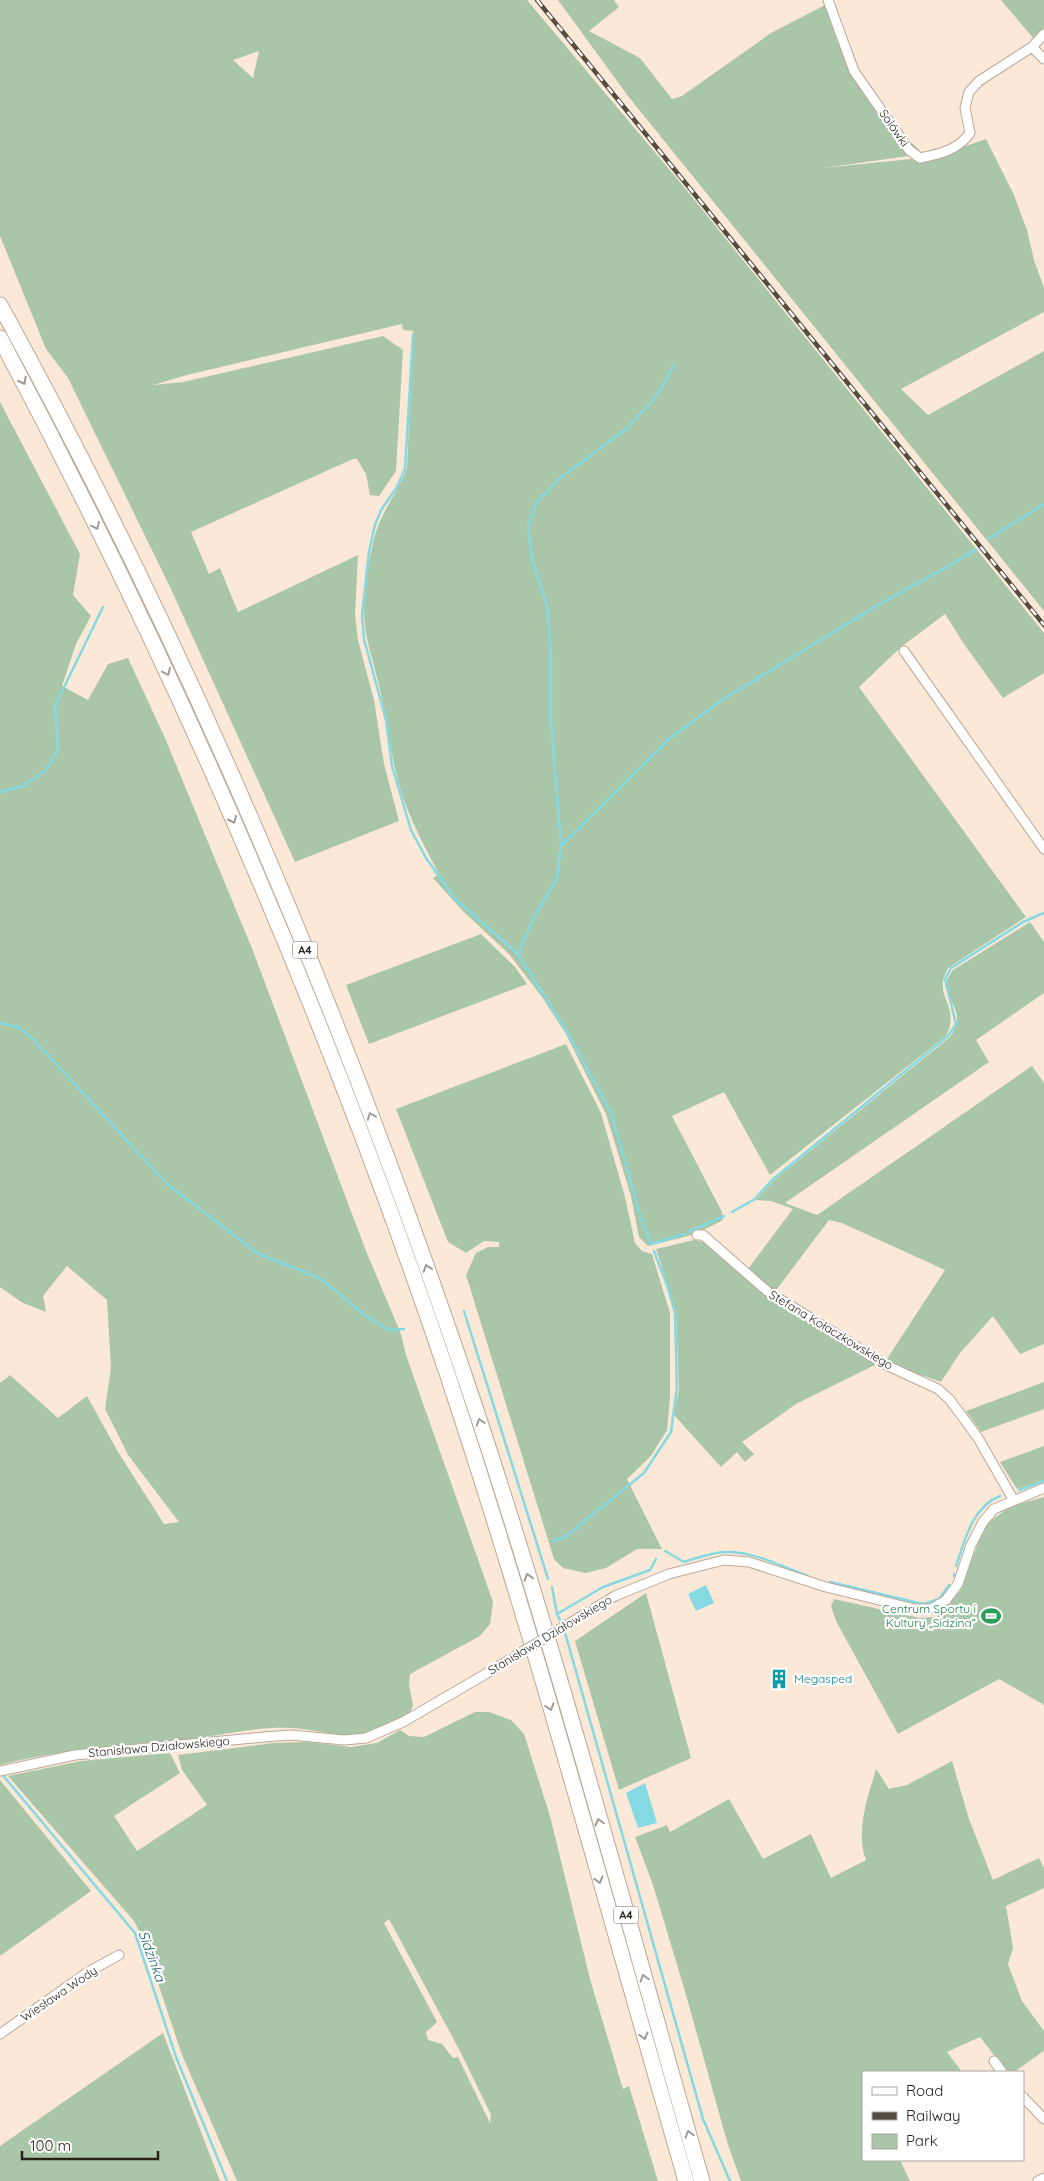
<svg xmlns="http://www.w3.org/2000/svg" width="1044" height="2181" font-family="Quicksand,sans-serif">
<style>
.green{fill:#a9c7a8;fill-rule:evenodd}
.water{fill:#85d9e2}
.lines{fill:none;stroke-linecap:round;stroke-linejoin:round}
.stream{stroke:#85d9e2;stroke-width:2.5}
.street-casing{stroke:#bba897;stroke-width:11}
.highway-casing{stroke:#bba897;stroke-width:17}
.street{stroke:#fff;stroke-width:9}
.highway{stroke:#fff;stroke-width:15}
.rail-casing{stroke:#544b41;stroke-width:4.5}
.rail{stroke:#fff;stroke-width:2.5;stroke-dasharray:8;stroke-linecap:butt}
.street-bridge-casing{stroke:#bba897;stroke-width:11;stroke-linecap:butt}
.street-bridge{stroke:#fff;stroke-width:9}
.oneway{stroke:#9e9b98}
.labels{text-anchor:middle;stroke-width:4.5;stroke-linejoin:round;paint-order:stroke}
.shield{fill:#fff;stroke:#68645f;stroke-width:1}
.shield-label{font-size:11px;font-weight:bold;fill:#28211a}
.street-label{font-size:12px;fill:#28211a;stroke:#fff}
.leisure-label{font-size:12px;fill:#27864d;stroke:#fff;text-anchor:end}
.culture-label{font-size:12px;fill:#0d838f;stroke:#fff;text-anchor:start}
.water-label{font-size:14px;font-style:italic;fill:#1d6269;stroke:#fff}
</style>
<rect width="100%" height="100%" fill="#fce8d6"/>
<path class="green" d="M 0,0 L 527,0 L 684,187 L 1044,633 L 1044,673 L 1003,698 L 966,647 L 945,614 L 901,647 L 859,687 L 1026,917 L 948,968 C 931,998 962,1004 946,1036 L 770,1175 L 724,1092 L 672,1116 L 722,1212 L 723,1220 L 696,1234 L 648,1246 L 639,1237 L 631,1196 L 606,1114 L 566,1034 L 542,997 L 509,954 L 463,911 L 433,878 L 439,874 C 421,840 403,807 395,769 C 389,743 386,716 380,690 C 375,667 365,639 364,616 C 362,595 368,564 373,544 C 378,515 397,495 407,468 L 413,331 L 403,330 L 402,324 L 187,375 L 153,385 L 183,382 L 383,336 L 403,350 L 396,471 L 379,496 L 370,495 L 366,474 L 357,459 L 353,459 L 191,532 L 209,574 L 220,568 L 238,612 L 358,555 L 355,615 L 358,640 L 374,700 L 384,764 L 399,821 L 295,862 L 170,587 L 68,378 L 46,349 L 0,236 ZM 259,51 L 253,78 L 233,60 Z
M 558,0 L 614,0 L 619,7 L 589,31 L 640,58 L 672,99 L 682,96 L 771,33 L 825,5 L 868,98 L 923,154 L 823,168 L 911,159 L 920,162 L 986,139 L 1014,195 L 1027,230 L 1034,260 L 1044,288 L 1044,312 L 901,389 L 928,415 L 1044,351 L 1044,611 L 628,96 Z
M 1001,0 L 1044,0 L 1044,30 L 1034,39 Z
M 0,402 L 80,554 L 73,595 L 91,616 L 76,644 L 62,686 L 88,700 L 108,664 L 128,658 L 165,738 L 253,951 L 366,1251 L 401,1334 L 406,1355 L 493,1602 L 490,1624 L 480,1636 L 410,1674 L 409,1685 L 413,1705 C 410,1722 377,1731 362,1734 C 339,1738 314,1729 291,1728 C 256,1726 219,1736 185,1740 C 122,1746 61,1749 0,1765 L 0,1383 L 10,1375 L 58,1418 L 87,1396 L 118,1452 L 164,1524 L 179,1522 L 128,1455 L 105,1409 L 111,1368 L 107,1300 L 67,1266 L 43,1296 L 46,1312 L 23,1303 L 0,1287 Z
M 1030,922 L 1044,942 L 1044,993 L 976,1040 L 989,1062 L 785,1203 L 817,1215 L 1032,1066 L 1044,1083 L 1044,1344 L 1020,1354 L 993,1316 L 960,1353 L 941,1382 L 885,1362 L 945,1270 L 842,1223 L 829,1220 L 774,1293 L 748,1269 L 793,1209 L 771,1201 L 756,1200 L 773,1181 L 950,1037 C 969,1009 943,1003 947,980 C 948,977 951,973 953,970 Z
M 481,934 L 515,967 L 527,984 L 369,1044 L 346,985 Z
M 566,1044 L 601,1113 L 625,1197 L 635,1243 L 642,1251 L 652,1254 L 670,1313 L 670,1397 L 667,1430 L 651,1456 L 627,1479 L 662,1549 L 637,1549 L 606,1568 L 586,1573 L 563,1568 L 554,1559 L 466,1275 L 476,1253 L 488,1247 L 499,1247 L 499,1242 L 484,1241 L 466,1253 L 448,1242 L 396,1109 Z
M 694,1240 L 707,1243 L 877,1364 L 796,1404 L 742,1442 L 754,1454 L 745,1462 L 737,1452 L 721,1467 L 674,1415 L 679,1389 L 676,1312 L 656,1249 Z
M 1044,1382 L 1044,1409 L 981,1432 L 966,1411 Z
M 1044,1446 L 1044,1480 L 1017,1489 L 1000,1462 Z
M 1044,1497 L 1044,1705 L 999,1679 L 898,1734 L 836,1621 L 831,1606 L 834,1599 L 920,1618 L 935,1617 L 923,1632 L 960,1591 L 979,1541 L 989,1522 L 1011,1506 Z
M 646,1593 L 691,1758 L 619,1790 L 575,1641 Z
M 475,1712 L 489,1712 L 511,1720 L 524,1734 L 550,1816 L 590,1979 L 623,2089 L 629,2086 L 658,2181 L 237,2181 L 182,2055 L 144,1941 L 134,1921 L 8,1776 L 81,1761 L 170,1753 L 180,1773 L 114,1816 L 137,1851 L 207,1805 L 182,1770 L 178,1755 L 273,1743 L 307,1742 L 351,1747 L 377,1743 L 400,1730 L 409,1736 L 424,1737 ZM 389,1919 L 461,2053 L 491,2115 L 490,2123 L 458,2057 L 453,2058 L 442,2044 L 428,2040 L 426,2032 L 437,2022 L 384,1923 Z
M 952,1761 L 969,1819 L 993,1880 L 1039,1858 L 1044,1868 L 1044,1888 L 1006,1906 L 1013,1948 L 1008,1964 L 1022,2001 L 1044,2031 L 1044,2051 L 1014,2072 L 1007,2072 L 980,2037 L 947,2052 L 962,2072 L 863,2072 L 863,2160 L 900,2160 L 910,2181 L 741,2181 L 728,2145 L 684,1988 L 653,1885 L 635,1837 L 667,1825 L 670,1832 L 729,1799 L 763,1859 L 811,1834 L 831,1878 L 866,1860 C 855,1831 868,1797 876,1769 L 889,1789 L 907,1785 Z
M 0,1780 L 91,1891 L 0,1956 Z
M 163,2033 L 220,2181 L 0,2181 L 0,2146 Z"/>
<path class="water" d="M 706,1585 L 714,1603 L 696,1611 L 688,1594 Z
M 645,1783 L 657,1823 L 638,1828 L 626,1793 Z"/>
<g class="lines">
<path class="stream" d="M 413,335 L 405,469 L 397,487 L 381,510 L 375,525 L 369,552 L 362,615 L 364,639 L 386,720 L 392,766 L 411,830 L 426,858 L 456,900 L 518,954 L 570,1037 L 612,1115 L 641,1219 L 651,1244 L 684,1234
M 988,539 L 1044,504
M 0,792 L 23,786 L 46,770 L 58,749 L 55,706 L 103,607
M 561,846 L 669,739 L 722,700 L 878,605 L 954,563 L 976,549
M 518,954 L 533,919 L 557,878 L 561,846 L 551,722 L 551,656 L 547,606 L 532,559 L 528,527 L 536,503 L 560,478 L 625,430 L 652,401 L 666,381 L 673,365
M 0,1023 L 18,1027 L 33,1039 L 167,1184 L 257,1253 L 321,1279 L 362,1313 L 388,1330 L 404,1329
M 732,1212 L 755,1199 L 772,1180 L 948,1036 L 956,1024 L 945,979 L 951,968 L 1023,922 L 1044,913
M 689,1232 L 724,1216
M 464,1311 L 548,1579
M 1019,1490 L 1044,1481
M 553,1541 L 565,1537 L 644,1473 L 671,1432 L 677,1388 L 675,1313 L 668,1288 L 654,1251
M 665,1551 L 684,1562 C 697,1558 712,1552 726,1552 C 754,1551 782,1567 808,1576
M 956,1566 C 965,1540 972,1507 1000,1496
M 954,1576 L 954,1574
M 830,1582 L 923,1604 L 939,1599 L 949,1585
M 552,1587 L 557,1614 L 562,1624
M 557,1614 L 603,1587 L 650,1570 L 656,1559
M 564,1629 L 703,2119 L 730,2181
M 1,1773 L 135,1933 L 176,2057 L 227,2181"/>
<defs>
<path id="street" d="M 828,0 L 854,71 L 909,150 L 920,158 C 940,154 958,150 970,133 L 965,108 L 969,92 L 979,81 L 1032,47 L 1044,34
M 1032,47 L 1044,59
M 904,651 L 1044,849
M 697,1235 L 703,1235 L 767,1291 L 886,1365 L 938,1389 L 950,1400 L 978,1438 L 1013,1499
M 580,1617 L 615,1596 L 669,1574 L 724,1560 L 749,1562 L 826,1587 L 915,1609 L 931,1609 L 946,1600 L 958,1584 L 971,1545 L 983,1522 L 994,1509 L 1044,1488
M 0,1771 L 75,1755 L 264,1737 L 291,1735 L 344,1740 L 366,1738 L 403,1722 L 489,1672
M 0,2034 L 88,1972 L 119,1955
M 994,2061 L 1002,2072
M 1023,2097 L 1044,2119
M 1038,2181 L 1044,2178"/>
<path id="highway" d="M 0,305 C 194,658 351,1034 478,1416 C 561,1668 629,1926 702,2181
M 0,338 C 177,670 327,1017 447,1373 C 536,1640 608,1911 686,2181"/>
</defs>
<use href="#street" class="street-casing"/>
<use href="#highway" class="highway-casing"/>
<use href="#street" class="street"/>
<use href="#highway" class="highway"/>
<defs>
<path id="rail" d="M 537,0 L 1044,625"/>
</defs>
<use href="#rail" class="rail-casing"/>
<use href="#rail" class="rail"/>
<defs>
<path id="street-bridge" d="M 489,1672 L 580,1617"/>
</defs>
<use href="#street-bridge" class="street-bridge-casing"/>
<use href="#street-bridge" class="street-bridge"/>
</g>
<defs><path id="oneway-chevron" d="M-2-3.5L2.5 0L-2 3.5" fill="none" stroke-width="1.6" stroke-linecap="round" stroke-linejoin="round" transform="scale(1.25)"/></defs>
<g class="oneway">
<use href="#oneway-chevron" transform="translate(23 381) rotate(62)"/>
<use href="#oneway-chevron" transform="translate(96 526) rotate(64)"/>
<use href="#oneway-chevron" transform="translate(167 672) rotate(65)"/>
<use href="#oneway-chevron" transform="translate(233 820) rotate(66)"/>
<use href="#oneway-chevron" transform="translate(371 1116) rotate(-111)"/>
<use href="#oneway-chevron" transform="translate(427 1268) rotate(-109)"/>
<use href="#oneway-chevron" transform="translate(480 1422) rotate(-108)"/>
<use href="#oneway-chevron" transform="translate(528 1577) rotate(-107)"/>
<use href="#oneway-chevron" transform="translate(550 1707) rotate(74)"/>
<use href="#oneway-chevron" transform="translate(599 1822) rotate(-106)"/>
<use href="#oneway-chevron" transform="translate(599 1880) rotate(74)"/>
<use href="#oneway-chevron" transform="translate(644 1978) rotate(-106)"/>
<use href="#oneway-chevron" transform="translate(644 2036) rotate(74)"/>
<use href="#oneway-chevron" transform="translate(689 2134) rotate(-106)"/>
</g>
<defs>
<symbol id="stadium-bare" viewBox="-9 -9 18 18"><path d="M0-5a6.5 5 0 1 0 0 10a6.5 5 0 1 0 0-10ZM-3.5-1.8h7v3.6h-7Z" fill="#2e9e5b" stroke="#fff" stroke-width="2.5" paint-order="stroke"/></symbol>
<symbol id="building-bare" viewBox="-9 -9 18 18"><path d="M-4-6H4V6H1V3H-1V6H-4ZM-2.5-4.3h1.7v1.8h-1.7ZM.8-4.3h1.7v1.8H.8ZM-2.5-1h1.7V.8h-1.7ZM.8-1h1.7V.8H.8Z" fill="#0f9aa8" stroke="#fff" stroke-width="2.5" paint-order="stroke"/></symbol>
</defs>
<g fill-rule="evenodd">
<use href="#stadium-bare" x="977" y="1602" width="28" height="28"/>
<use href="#building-bare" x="765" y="1665" width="28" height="28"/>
</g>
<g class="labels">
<g class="shield">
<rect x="292.5" y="941.5" width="25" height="17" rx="4"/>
<rect x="613.5" y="1906.5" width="25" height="17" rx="4"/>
</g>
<g class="shield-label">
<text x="305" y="954">A4</text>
<text x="626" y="1919">A4</text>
</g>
<g class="street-label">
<text transform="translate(894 128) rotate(55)" y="4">Solówki</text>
<text transform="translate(831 1330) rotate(31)" y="4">Stefana Kołaczkowskiego</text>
<text transform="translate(550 1635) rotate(-31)" y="4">Stanisława Działowskiego</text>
<text transform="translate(159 1747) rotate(-5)" y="4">Stanisława Działowskiego</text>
<text transform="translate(59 1994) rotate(-34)" y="4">Wiesława Wody</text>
</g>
<g class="leisure-label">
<text x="976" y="1613">Centrum Sportu i<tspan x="976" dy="14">Kultury „Sidzina”</tspan></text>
</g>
<g class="culture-label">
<text x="794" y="1683">Megasped</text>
</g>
<g class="water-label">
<text transform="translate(152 1956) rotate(70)" y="5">Sidzinka</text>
</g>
</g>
<rect x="862" y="2071" width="162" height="90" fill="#ffffff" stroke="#a9a6a3"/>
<rect x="872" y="2087" width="25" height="8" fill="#ffffff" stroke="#a9a6a3"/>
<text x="906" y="2096" font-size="15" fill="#28211a">Road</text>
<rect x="872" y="2112" width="25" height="8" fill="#544b41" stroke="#a9a6a3"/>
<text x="906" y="2121" font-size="15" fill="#28211a">Railway</text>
<rect x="872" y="2134" width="25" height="15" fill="#a9c7a8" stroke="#a9a6a3"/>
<text x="906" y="2146" font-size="15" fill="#28211a">Park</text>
<path d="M22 2151v8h136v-8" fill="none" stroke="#28211a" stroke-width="2.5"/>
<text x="30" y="2151" font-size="15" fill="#28211a" stroke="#ffffff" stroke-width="4" paint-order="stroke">100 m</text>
</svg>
